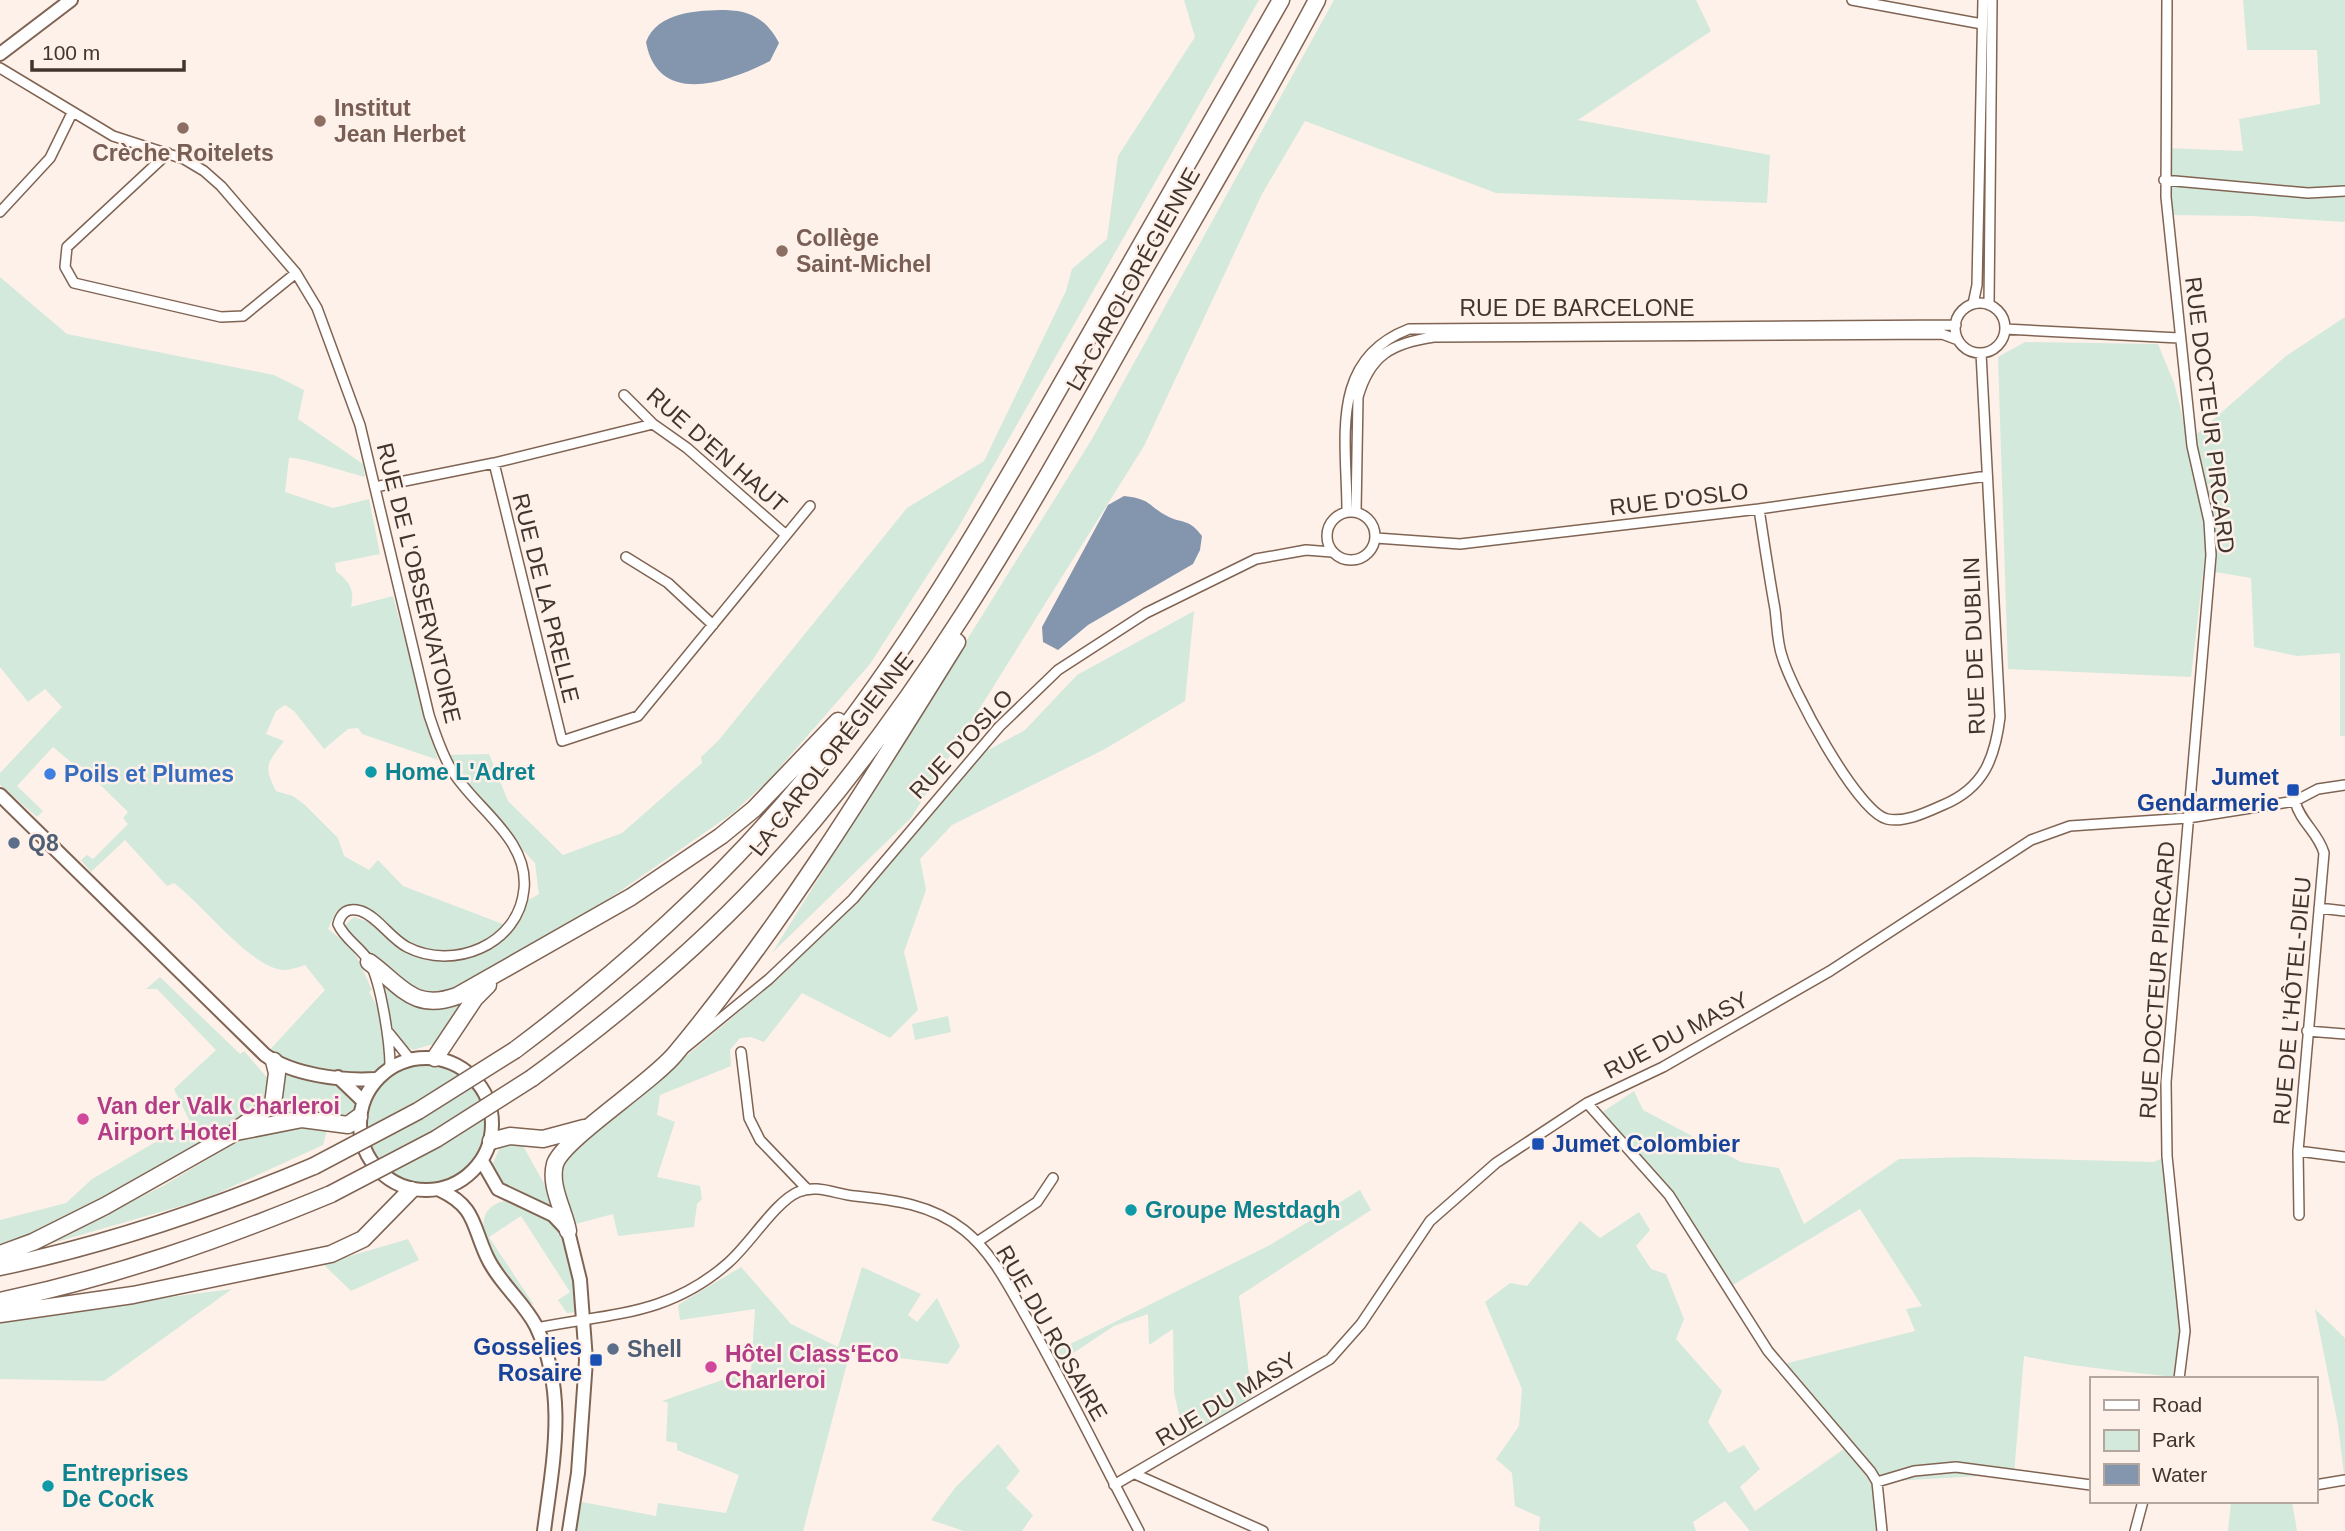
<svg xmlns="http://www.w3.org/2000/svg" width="2345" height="1531" font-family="Arial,sans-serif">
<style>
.green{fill:#d3e9dc}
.water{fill:#8496ae}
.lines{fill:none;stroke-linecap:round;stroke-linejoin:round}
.street-casing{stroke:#806453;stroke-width:12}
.secondary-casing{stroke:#806453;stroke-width:16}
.highway-casing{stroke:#806453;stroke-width:19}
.street{stroke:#fff;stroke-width:9}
.secondary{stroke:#fff;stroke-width:12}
.highway{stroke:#fff;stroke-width:16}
.highway-bridge-casing{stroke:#806453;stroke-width:19;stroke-linecap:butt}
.highway-bridge{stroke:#fff;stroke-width:16}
.education-dot{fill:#8d6e63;stroke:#fef1e9;stroke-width:2.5}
.culture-dot{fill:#0f9aa8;stroke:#fef1e9;stroke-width:2.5}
.shop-dot{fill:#3f7fe0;stroke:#fef1e9;stroke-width:2.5}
.transit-dot{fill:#1a4fb4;stroke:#fef1e9;stroke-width:2.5}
.service-dot{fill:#5c6f8a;stroke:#fef1e9;stroke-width:2.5}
.hotel-dot{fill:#d1479c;stroke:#fef1e9;stroke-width:2.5}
.labels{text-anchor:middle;stroke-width:5;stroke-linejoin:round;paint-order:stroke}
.education-label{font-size:23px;font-weight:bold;fill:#785e54;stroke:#fef1e9;text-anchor:start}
.street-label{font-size:23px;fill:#42352e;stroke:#fef1e9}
.culture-label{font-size:23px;font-weight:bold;fill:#0d838f;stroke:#fef1e9;text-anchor:start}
.shop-label{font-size:23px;font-weight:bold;fill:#366cbe;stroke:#fef1e9;text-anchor:start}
.transit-label{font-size:23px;font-weight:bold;fill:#164399;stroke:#fef1e9;text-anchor:end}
.service-label{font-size:23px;font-weight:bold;fill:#4e5e75;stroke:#fef1e9;text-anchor:start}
.hotel-label{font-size:23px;font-weight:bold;fill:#b23c85;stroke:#fef1e9;text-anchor:start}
</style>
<rect width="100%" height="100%" fill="#fef1e9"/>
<path class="green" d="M 1184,0 L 1259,0 L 958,528 L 870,664 L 769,780 L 733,813 L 503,972 L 430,1002 L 363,954 L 345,925 L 354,917 L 369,922 L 348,909 L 365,905 L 336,912 L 328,929 L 353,949 L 372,990 L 369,992 C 387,1023 395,1039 381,1074 C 425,1044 481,1059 492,1116 C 501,1162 454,1198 411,1190 C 379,1184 358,1149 359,1118 C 360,1104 369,1091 375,1079 L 344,1081 L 265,1055 L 325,990 L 305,965 C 299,967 290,970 284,970 C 252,969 202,904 174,883 L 167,886 L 125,840 L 91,872 L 81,860 L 87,855 L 93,859 L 128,824 L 123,818 L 128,812 L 81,766 L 78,768 L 53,747 L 17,786 L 43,811 L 37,817 L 0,785 L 0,773 L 62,707 L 45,689 L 28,702 L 0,667 L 0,277 L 67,334 L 274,375 L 304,390 L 298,419 L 363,464 L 365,477 C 352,474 296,456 289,458 L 285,492 L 333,508 L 369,499 L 380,554 L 335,563 L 336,571 C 350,582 355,590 351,607 L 393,596 L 438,760 L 362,734 L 358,728 L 348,729 L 324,749 L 294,711 L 285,705 L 276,711 L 266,734 L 284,741 C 267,764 263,765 276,791 L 293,796 L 305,805 L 338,838 L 344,856 L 369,870 L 378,860 L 403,886 L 508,926 L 527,901 L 539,894 L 535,863 L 474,798 L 445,755 L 489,754 L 508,801 L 563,855 L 622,833 L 702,763 L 701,757 L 718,741 L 907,508 L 984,461 L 1066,291 L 1072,269 L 1107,239 L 1118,156 L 1195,37 Z
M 1334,0 L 1696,0 L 1711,31 L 1578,120 L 1770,155 L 1767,203 L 1496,193 L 1305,121 L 1262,194 L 1144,446 L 911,818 L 772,953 L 1092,439 Z
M 2243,0 L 2345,0 L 2345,222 L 2251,216 L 2167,215 L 2164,148 L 2243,151 L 2239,119 L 2320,104 L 2317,50 L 2247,50 Z
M 2345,317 L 2345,736 L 2340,736 L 2340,653 L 2297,656 L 2254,647 L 2251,578 L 2209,571 L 2208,530 L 2191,677 L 2008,669 L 1998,357 L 2025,342 L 2158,344 L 2174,383 L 2193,457 L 2191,439 L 2286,356 Z
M 1194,611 L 1185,701 L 1105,749 L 952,825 L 920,859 L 926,890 L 904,952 L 918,1010 L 890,1038 L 802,993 L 764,1042 L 751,1037 L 740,1038 L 730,1050 L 731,1066 L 660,1095 L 657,1115 L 675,1122 L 657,1177 L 700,1186 L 702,1199 L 697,1204 L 694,1227 L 618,1236 L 613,1214 L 572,1225 L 561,1170 L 568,1155 L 740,1011 L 865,884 L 983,753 L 1025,730 L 1077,675 Z
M 381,976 L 396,991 L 465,997 L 440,1042 L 413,1050 C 388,1038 386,1001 381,976 Z
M 160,977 L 240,1054 L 244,1051 L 271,1082 L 258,1113 L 71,1223 L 0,1245 L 0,1220 L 66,1203 L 92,1179 L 190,1122 L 174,1089 L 216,1050 L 157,989 L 146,989 Z
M 948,1016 L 951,1032 L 915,1040 L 912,1024 Z
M 280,1071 L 351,1086 L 358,1094 L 354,1113 L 348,1123 L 253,1125 L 282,1101 Z
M 1634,1091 L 1643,1110 L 1741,1162 L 1779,1168 L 1804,1224 L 1899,1159 L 1972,1157 L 2154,1162 L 2167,1156 L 2185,1331 L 2179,1378 C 2127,1371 2075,1368 2024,1356 L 2014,1474 L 1877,1482 L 1887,1531 L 1750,1531 L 1725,1501 L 1693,1522 L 1696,1531 L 1539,1531 L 1540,1517 L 1515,1506 L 1512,1473 L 1496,1459 L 1519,1426 L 1522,1389 L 1485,1302 L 1510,1283 L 1527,1286 L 1580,1221 L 1600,1238 L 1639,1212 L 1650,1230 L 1636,1246 L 1651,1269 L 1666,1274 L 1684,1319 L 1676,1339 L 1722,1391 L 1708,1422 L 1729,1453 L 1744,1445 L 1760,1469 L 1740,1487 L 1755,1511 L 1844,1449 L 1858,1461 L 1780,1365 L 1915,1331 L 1906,1309 L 1922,1306 L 1860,1209 L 1728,1288 L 1662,1187 L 1598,1115 Z
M 305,1125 L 327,1131 L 323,1145 L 205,1199 L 39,1247 L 163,1186 L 238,1141 L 257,1134 Z
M 508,1143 L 522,1144 L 546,1187 L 550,1189 L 554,1209 L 504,1188 L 491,1168 L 500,1147 Z
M 1360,1190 L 1371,1210 L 1239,1296 L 1252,1397 L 1184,1438 L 1174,1392 L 1173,1329 L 1149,1345 L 1148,1314 L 1114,1326 L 1054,1366 L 1054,1352 L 1270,1245 Z
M 504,1201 L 546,1216 L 561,1231 L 573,1281 L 576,1312 L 567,1313 L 558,1300 L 570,1292 L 521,1216 L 489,1237 L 534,1305 C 510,1294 453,1213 504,1201 Z
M 408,1239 L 419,1260 L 351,1291 L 323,1264 Z
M 741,1267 L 791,1324 L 838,1347 L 862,1267 L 921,1294 L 908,1315 L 917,1322 L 937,1298 L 960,1346 L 948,1364 L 850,1352 L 803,1531 L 576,1531 L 582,1502 L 656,1516 L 658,1503 L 726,1513 L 739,1475 L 677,1450 L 677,1443 L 666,1441 L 668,1403 L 662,1401 L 751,1370 L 755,1309 L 680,1320 L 678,1305 Z
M 232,1289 L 104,1381 L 0,1379 L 0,1319 Z
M 2315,1309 L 2345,1338 L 2345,1483 L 2338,1425 Z
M 998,1444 L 1020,1471 L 1006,1488 L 1033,1515 L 1022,1531 L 964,1531 L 931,1520 L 955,1488 Z
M 2231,1501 L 2292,1501 L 2297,1531 L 2228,1531 Z"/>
<path class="water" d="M 726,10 C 752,11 767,20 779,43 L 770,61 C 729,82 658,108 646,42 C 657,12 698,10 726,10 Z
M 1124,496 C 1153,499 1148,507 1169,517 C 1185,524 1189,519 1202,536 L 1200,550 L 1193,564 L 1088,625 L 1058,650 L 1043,642 L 1042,627 L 1108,505 Z"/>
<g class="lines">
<defs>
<path id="street" d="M 1852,0 L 1982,24
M 2167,0 L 2166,197 L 2192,446 L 2209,521 L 2211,555 L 2166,1082 L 2167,1156 L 2185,1331 L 2179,1379
M 0,68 L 113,136 L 184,159 L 204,171 L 221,186 L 296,273 L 317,308 L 360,425 L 429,715 C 435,733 441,752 451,769 C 474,808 529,838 524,889 C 519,945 453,971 407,947 C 390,938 378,917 361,911 C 347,907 341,913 338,924 C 345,940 362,948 370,963 C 381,984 390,1042 390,1066
M 168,153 L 67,247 L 65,267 L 74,283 L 221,317 L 243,316 L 296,273
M 2164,180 L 2308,193 L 2345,191
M 0,212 L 50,158 L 72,113
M1955 328a25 25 0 1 1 50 0a25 25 0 1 1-50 0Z
M 1973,304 L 1977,285 L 1983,0
M 1989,305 L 1992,0
M 2005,329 L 2179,338
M 624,395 L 653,424 L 687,448 L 786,535
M 494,463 L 562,741 L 638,716 L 810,506
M 375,487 L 494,463 L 653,424
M 1759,509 C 1764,542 1769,576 1775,609 C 1777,624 1777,642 1782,656 C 1791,688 1857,812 1887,819 C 1905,823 1927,812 1943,805 C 1984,788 1995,758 2000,717 L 1981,353
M 1347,511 C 1347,440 1328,360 1409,329 L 1956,325
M1327 536a24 24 0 1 1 48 0a24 24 0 1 1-48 0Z
M 1356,512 L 1358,397 C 1370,355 1392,343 1434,337 L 1942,334 L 1958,340
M 1376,538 L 1460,544 L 1759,509 L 1987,476
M 626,557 L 668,583 L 713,625
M 2295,801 C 2300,822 2318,832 2324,853 L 2298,1151 L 2299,1215
M 2319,908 L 2345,911
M 2307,1031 L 2345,1034
M 389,1033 L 410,1059
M 686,1047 L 769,979 L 853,899 L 999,727 L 1058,670 L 1146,613 L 1256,559 L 1306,550 L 1332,552
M 741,1052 L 749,1118 L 760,1140 L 807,1189
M 1587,1103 L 1669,1195 L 1768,1351 L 1871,1472 L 1877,1482 L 1882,1531
M 2298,1151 L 2345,1157
M 977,1242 L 1037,1202 L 1053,1178
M 537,1328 C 611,1313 668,1316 728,1263 C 750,1244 775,1202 798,1192 C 817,1184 835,1194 855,1196 C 894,1200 931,1204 964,1230 C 993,1253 1010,1289 1028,1320 C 1067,1389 1102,1461 1139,1531
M 1135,1474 L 1263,1531
M 1877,1482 L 1914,1471 L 1956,1467 L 2091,1485
M 1114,1485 L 1330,1359 L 1361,1324 L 1430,1221 L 1496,1163 L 1587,1103 L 1663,1067 L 1830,971 L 2031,840 L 2070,826 L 2188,818 L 2295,801 L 2318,789 L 2345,785
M 2315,1485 L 2345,1480
M 2135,1531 L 2143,1501"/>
<path id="secondary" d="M 0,54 L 71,0
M 0,795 L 265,1055 C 293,1075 341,1081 375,1079
M360 1124a66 66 0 1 1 132 0a66 66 0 1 1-132 0Z
M 338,1077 L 363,1101
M 482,1161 L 498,1189 L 553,1215 L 568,1231 L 580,1280 L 586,1360 L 578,1473 L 569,1531
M 440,1190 C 476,1207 472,1225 487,1257 C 499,1283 523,1301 536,1326 C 568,1393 553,1461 544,1531"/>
<path id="highway" d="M 369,962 C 401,985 413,1012 457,996 L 631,897 L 721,836 L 754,809 L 838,721
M 515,1050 C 619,972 715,887 799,786 C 903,661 985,519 1065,378 C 1137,252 1209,126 1281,0
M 435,1058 L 475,998 L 488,985
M 532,1078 C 614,1018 692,954 762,879 C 916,714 1027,514 1137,318 C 1197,212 1260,108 1317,0
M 239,1128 L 273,1104 L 277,1073 L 274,1061
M 491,1141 L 510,1136 L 543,1139 L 584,1128
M 568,1231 C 564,1210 549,1186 555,1164 C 563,1139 653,1082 676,1053 C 782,925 869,784 957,642
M 0,1254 L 33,1242 L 105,1206 L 236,1132 L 302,1119 L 348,1125 L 359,1117
M 0,1267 C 109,1244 212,1209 314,1166
M 0,1301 C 118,1276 220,1240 331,1194
M 0,1314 L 133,1295 L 331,1254 L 363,1239 L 411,1190"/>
</defs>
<use href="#street" class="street-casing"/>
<use href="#secondary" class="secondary-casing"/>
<use href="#highway" class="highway-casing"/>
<use href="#street" class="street"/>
<use href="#secondary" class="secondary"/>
<use href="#highway" class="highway"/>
<defs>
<path id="highway-bridge" d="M 314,1166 L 418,1111 L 515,1050
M 331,1194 L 436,1139 L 532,1078"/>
</defs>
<use href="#highway-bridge" class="highway-bridge-casing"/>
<use href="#highway-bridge" class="highway-bridge"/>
</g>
<g class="education-dot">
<circle cx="320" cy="121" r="7"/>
<circle cx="183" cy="128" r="7"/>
<circle cx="782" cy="251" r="7"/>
</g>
<g class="culture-dot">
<circle cx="371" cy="772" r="7"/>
<circle cx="1131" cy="1210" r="7"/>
<circle cx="48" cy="1486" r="7"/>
</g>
<circle class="shop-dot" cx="50" cy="774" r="7"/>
<g class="transit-dot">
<rect x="2286" y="783" width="14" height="14" rx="3.5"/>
<rect x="1531" y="1137" width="14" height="14" rx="3.5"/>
<rect x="589" y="1353" width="14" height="14" rx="3.5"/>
</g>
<g class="service-dot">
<circle cx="14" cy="843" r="7"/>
<circle cx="613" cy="1349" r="7"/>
</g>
<g class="hotel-dot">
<circle cx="83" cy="1119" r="7"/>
<circle cx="711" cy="1367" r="7"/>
</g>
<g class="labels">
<g class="education-label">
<text x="334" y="116">Institut<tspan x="334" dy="26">Jean Herbet</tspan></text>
<text x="183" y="161" text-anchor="middle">Crèche Roitelets</text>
<text x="796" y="246">Collège<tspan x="796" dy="26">Saint-Michel</tspan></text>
</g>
<g class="street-label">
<text transform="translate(1133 279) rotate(-61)" y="8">LA CAROLORÉGIENNE</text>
<text x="1577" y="316">RUE DE BARCELONE</text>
<text transform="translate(2210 415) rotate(83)" y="8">RUE DOCTEUR PIRCARD</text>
<text transform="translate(717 450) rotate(41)" y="8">RUE D'EN HAUT</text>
<text transform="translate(1679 499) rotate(-7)" y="8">RUE D'OSLO</text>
<text transform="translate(419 583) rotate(76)" y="8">RUE DE L'OBSERVATOIRE</text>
<text transform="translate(546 598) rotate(76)" y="8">RUE DE LA PRELLE</text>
<text transform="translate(1974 646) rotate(-92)" y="8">RUE DE DUBLIN</text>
<text transform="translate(961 744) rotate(-47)" y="8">RUE D'OSLO</text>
<text transform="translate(831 754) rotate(-52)" y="8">LA CAROLORÉGIENNE</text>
<text transform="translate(2157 980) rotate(-86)" y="8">RUE DOCTEUR PIRCARD</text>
<text transform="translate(2292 1001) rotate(-85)" y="8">RUE DE L’HÔTEL-DIEU</text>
<text transform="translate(1676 1035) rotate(-28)" y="8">RUE DU MASY</text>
<text transform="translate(1052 1333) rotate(60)" y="8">RUE DU ROSAIRE</text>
<text transform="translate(1226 1399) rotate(-31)" y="8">RUE DU MASY</text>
</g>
<g class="culture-label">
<text x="385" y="780">Home L'Adret</text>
<text x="1145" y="1218">Groupe Mestdagh</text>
<text x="62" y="1481">Entreprises<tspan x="62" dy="26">De Cock</tspan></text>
</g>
<g class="shop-label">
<text x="64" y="782">Poils et Plumes</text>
</g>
<g class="transit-label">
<text x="2279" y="785">Jumet<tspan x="2279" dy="26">Gendarmerie</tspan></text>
<text x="1552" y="1152" text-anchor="start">Jumet Colombier</text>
<text x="582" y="1355">Gosselies<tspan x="582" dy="26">Rosaire</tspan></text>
</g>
<g class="service-label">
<text x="28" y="851">Q8</text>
<text x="627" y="1357">Shell</text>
</g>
<g class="hotel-label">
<text x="97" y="1114">Van der Valk Charleroi<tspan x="97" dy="26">Airport Hotel</tspan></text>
<text x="725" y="1362">Hôtel Class‘Eco<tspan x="725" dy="26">Charleroi</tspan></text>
</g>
</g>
<rect x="2090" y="1377" width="228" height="126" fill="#fef1e9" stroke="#b3a69e" stroke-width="2"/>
<rect x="2104" y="1400" width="35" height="10" fill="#ffffff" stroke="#b3a69e" stroke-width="2"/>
<text x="2152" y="1412" font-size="21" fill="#42352e">Road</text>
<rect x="2104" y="1430" width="35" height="21" fill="#d3e9dc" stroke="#b3a69e" stroke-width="2"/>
<text x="2152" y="1447" font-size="21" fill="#42352e">Park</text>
<rect x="2104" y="1464" width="35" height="21" fill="#8496ae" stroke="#b3a69e" stroke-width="2"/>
<text x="2152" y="1482" font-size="21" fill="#42352e">Water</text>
<path d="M32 60v10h152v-10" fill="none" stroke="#42352e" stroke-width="3.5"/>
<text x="42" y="60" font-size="21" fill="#42352e" stroke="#fef1e9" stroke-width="5" paint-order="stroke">100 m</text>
</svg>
